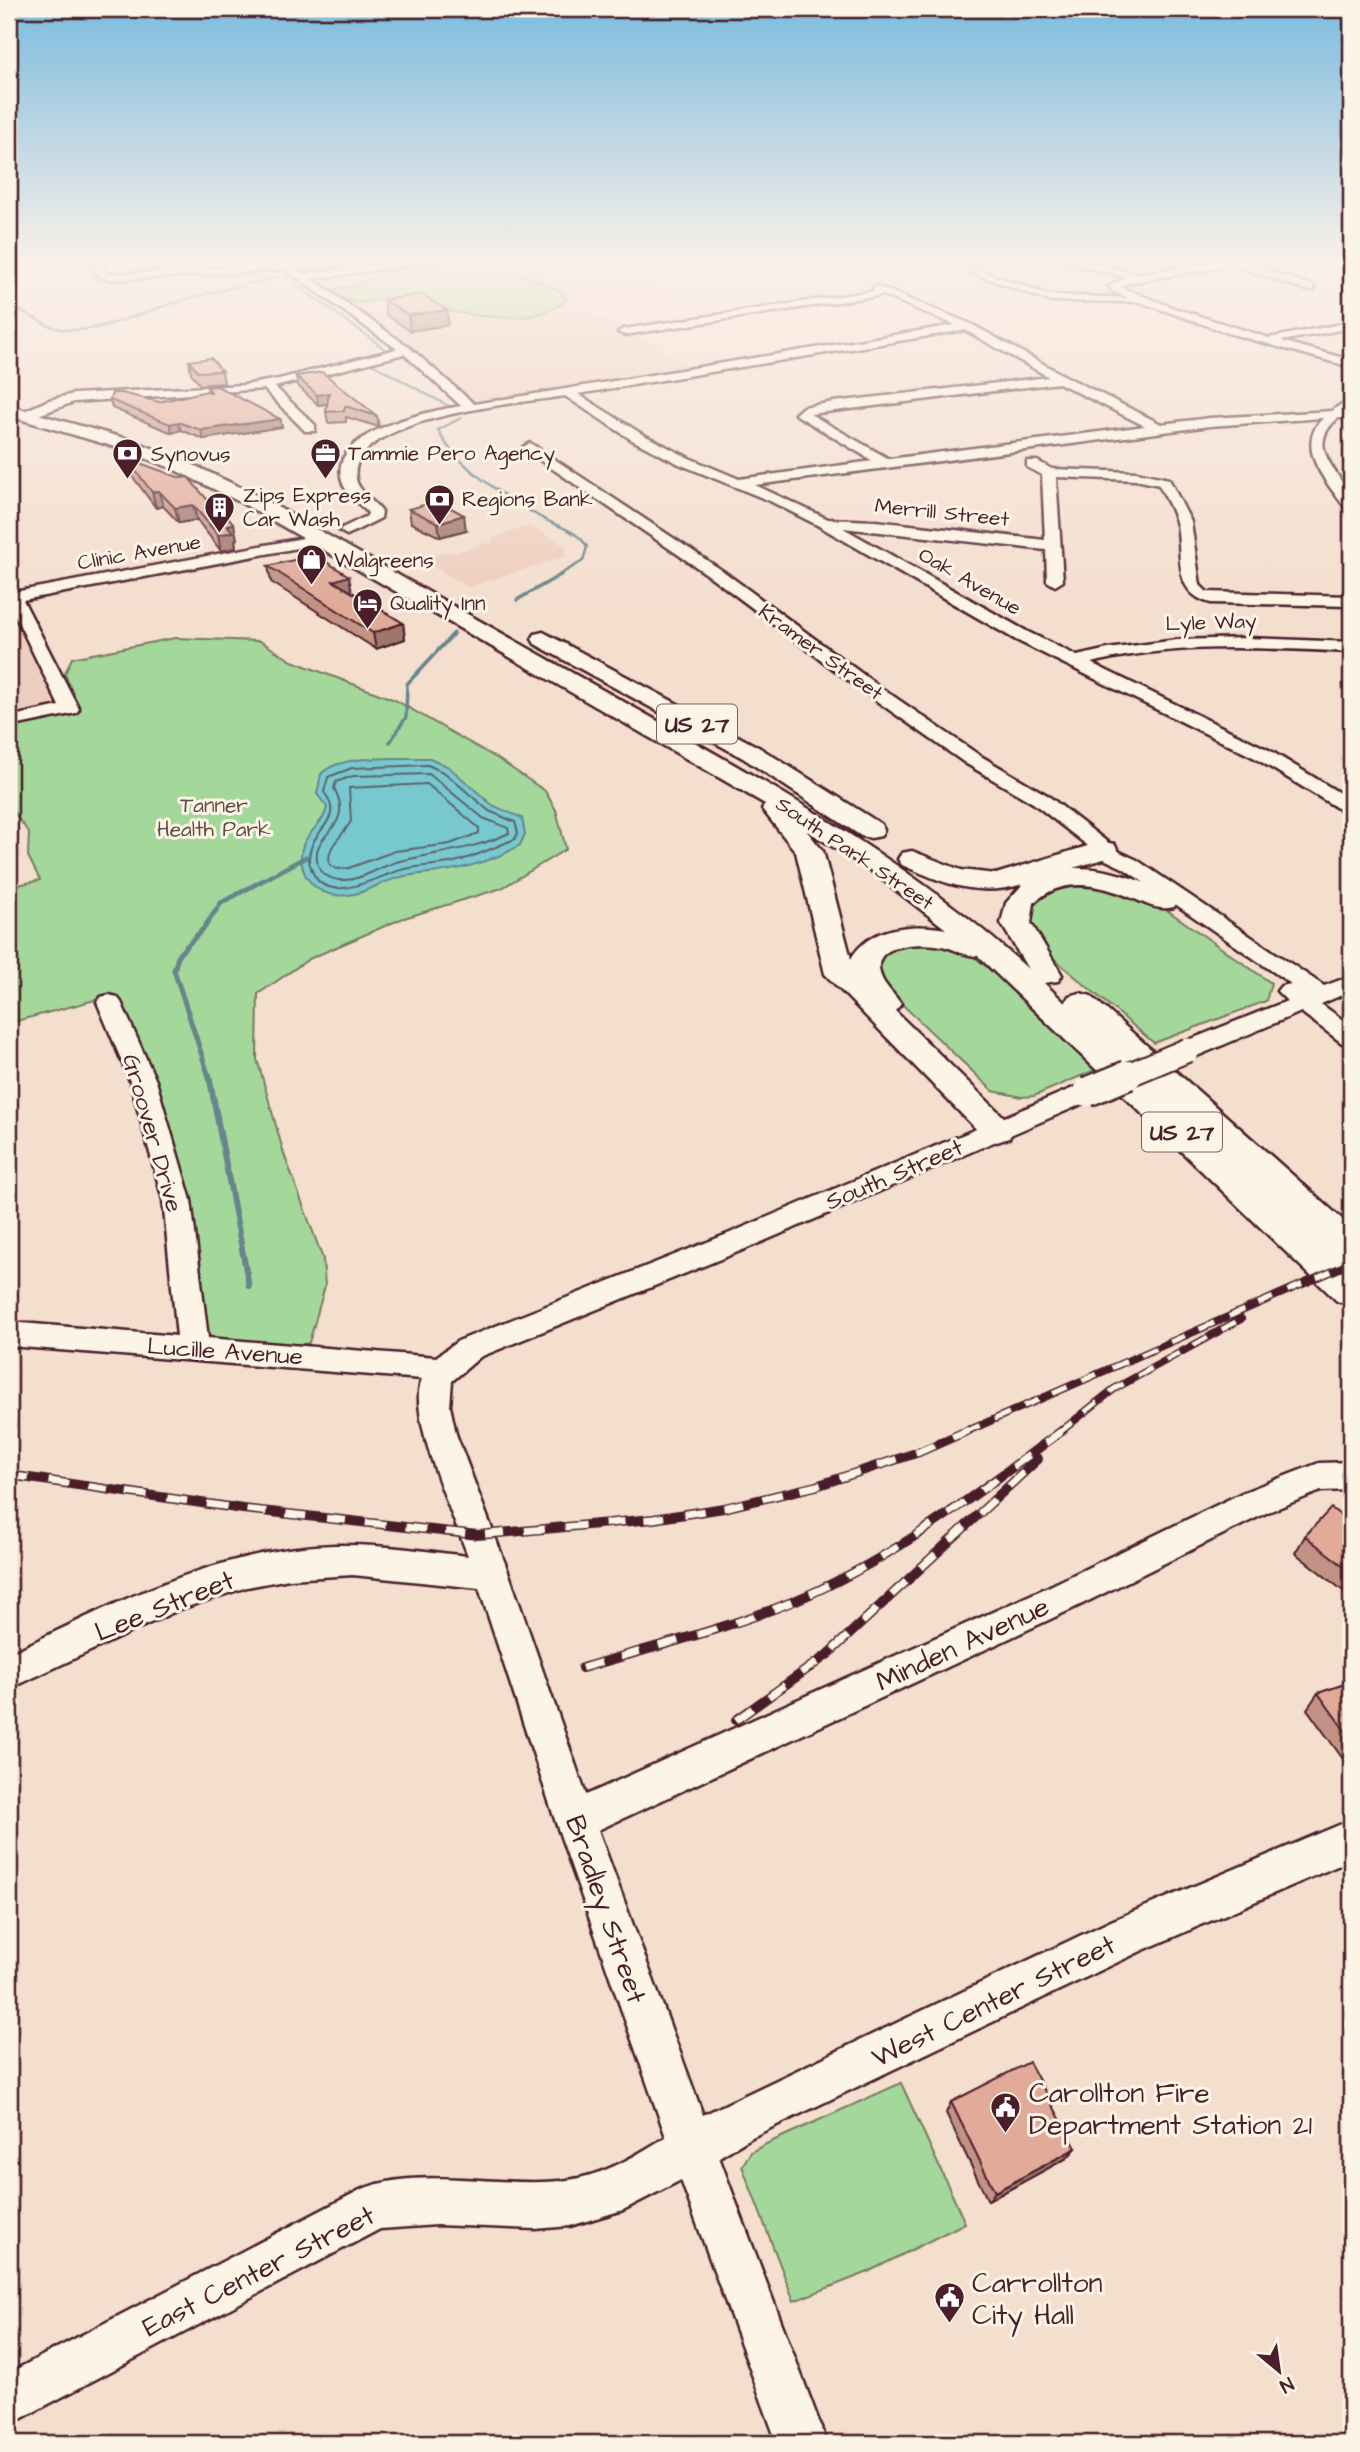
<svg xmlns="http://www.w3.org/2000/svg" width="1360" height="2452" font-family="'Architects Daughter',sans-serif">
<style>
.built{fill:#eecebe}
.green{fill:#a4d89a;stroke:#777c62;stroke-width:2}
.water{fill:#78c9cf;stroke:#66858d;stroke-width:2}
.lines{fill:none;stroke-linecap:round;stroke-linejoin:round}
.shore{stroke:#5c636d;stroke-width:2}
.stream-far3{stroke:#66858d;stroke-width:2.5}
.stream-far2{stroke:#66858d;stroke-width:3.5}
.stream-far1{stroke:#66858d;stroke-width:5}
.stream{stroke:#66858d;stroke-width:6}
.minor-casing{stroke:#4a1f2b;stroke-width:5}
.major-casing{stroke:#4a1f2b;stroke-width:5}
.minor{fill:#fcf5e5;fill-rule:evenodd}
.major{fill:#fcf5e5;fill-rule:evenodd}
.rail-far1-casing{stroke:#4a1f2b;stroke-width:8}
.rail-casing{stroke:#4a1f2b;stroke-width:10}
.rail-far1{stroke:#fcf5e5;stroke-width:5;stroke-dasharray:16;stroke-linecap:butt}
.rail{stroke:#fcf5e5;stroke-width:7;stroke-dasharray:20;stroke-linecap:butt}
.minor-bridge-far1-casing{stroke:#4a1f2b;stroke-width:27;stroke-linecap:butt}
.minor-bridge-casing{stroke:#4a1f2b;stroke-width:33;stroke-linecap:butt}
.minor-bridge-far1{stroke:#fcf5e5;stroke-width:23}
.minor-bridge{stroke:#fcf5e5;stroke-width:28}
.wall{fill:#c29284;stroke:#4a1f2b;stroke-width:2}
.shaded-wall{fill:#9e776b;stroke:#4a1f2b;stroke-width:2}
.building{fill:#e1aa99;stroke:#4a1f2b;stroke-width:2}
.labels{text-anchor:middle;stroke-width:6;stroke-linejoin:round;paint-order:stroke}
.far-poi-label{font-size:21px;fill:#4a1f2b;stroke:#fcf5e5;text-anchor:start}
.far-street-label{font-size:21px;fill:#4a1f2b;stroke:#fcf5e5}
.far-park-label{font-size:21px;fill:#604d47;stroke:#fcf5e5}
.shield{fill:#fcf5e5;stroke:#7f5f63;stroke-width:2}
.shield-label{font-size:23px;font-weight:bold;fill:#4a1f2b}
.street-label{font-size:24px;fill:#4a1f2b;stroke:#fcf5e5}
.near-street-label{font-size:28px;fill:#4a1f2b;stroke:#fcf5e5}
.near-poi-label{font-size:28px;fill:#4a1f2b;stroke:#fcf5e5;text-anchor:start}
</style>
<rect width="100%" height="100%" fill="#f4dece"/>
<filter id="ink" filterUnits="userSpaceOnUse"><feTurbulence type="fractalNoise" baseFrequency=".0143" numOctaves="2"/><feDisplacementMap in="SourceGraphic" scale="14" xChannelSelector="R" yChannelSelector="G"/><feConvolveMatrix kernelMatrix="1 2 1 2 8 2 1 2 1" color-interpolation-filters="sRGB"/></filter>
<g filter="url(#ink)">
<path class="built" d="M 272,262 L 419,262 L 304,274 L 292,266 L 275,266 Z
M 440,262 L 554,262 L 550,275 L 597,276 L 680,290 L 665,301 L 590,314 L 631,329 L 696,371 L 471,408 L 406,350 L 312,280 L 318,276 Z
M 530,526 L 567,547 L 567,556 L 468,587 L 422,560 L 445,552 L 454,553 L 494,541 L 491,538 Z
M 9,603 L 58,707 L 9,717 Z"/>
<path class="green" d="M 440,265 L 487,273 L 495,270 L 521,273 L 562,292 L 567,299 C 529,335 443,309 397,301 L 400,299 C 373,294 361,314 333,292 L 336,292 L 333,289 L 354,286 L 405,268 L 419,271 Z
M 175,638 L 260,641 L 292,661 L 395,700 L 498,759 L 545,791 L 556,810 L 566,849 L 502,888 L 401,919 L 309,959 L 258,994 L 257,1059 L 284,1154 L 323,1259 L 325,1286 L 309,1343 L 284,1348 L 194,1350 L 177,1200 L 127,1040 L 99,999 L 9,1023 L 9,887 L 40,880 L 28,856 L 29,833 L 9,806 L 9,728 L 78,712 L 65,673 L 72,658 Z
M 1061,886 L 1096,886 L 1151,899 L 1271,983 L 1266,1001 L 1154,1043 L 1034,942 L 1027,903 Z
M 919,939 L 967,952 L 986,966 L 1095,1070 L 1034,1096 L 1022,1097 L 993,1091 L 882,985 L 878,960 L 890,949 Z
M 901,2083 L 965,2223 L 866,2273 L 794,2301 L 742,2166 L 751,2152 L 766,2144 Z"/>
<path class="water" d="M 430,758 L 449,767 L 492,805 L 522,818 L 525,834 L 520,845 C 498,859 464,869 438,872 C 426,874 413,874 401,877 C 378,882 359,899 334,895 C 320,893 307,883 303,869 C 293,835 324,829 327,807 L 317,794 L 321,774 C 342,753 401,759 430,758 Z"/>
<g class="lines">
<path class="shore" d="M 428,765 L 445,773 L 489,811 L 515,822 L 518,833 L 515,839 C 495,847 475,857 454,862 C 437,866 418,865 401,870 C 378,876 328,906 313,873 C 311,867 308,863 309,857 C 312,826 346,822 324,792 L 328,777 L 352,768 Z
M 429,774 L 483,818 L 508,828 L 509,833 C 474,850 437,852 400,861 C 379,866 361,882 339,880 C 330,879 321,874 318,865 C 308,831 357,831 334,788 L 336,782 L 353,776 Z
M 427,784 L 479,828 L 479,833 L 450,844 L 395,851 L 349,868 L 337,869 L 330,865 C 325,846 343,837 351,821 L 349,788 Z"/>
<path class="stream-far3" d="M 305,272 L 387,262
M 284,276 L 381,346 L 385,350 L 381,353
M 9,305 C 29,313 46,329 68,330 C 102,331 141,313 173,303 C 211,292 250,283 289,275
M 370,363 L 452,408
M 461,418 L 438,430 C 454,465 509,500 542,518 C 558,527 579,531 587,547 L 583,561 L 559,575"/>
<path class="stream-far2" d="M 517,600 L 562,574
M 390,742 L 406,717 L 407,684 L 454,633"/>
<path class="stream-far1" d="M 209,1077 L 174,970 L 179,954 L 204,928 L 221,903 L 306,857"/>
<path class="stream" d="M 209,1075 L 249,1286"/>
<defs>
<path id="minor" d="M 88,262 L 99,262 L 107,273 L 113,274 L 288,264 L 304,274 L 401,262 L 434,262 L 312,279 L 410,348 L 474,404 L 955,325 L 883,295 L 624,335 L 618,332 L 624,329 L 873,291 L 873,287 L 877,286 L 971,324 L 1065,376 L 1161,424 L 1210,418 L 1332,411 L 1340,405 L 1348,405 L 1351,419 L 1338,418 C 1298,452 1353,476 1351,510 L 1346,509 C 1328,483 1293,448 1323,418 L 1210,426 L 755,485 L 828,519 L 875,521 L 1045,540 L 1042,475 L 1027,467 L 1027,461 L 1037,461 L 1052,469 L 1136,472 L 1169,479 L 1191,522 L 1200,585 L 1207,592 L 1351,596 L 1351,606 L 1211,603 C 1172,593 1183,557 1177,525 C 1174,512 1165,497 1159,485 L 1136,480 L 1056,477 L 1063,581 L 1055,586 L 1047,581 L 1046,550 L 843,528 L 1028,632 L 1077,656 L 1108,649 L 1177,640 L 1247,638 L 1351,642 L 1351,652 C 1264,648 1176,642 1091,663 L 1269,750 L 1351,800 L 1351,814 L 1344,812 L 1255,758 L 1016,640 L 819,526 L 770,501 L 679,464 L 632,440 L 565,396 C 523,403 346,416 356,479 C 358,491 375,502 382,512 L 381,518 L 347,535 L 340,531 L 342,528 L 367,516 L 368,513 C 360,504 347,494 343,484 C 323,432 430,411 461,406 L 404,354 L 275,387 L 315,425 L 315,431 L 305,431 L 264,389 L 74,402 L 30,418 L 22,418 L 22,412 L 49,400 L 74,394 L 244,385 L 279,379 L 397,349 L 286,270 L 113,280 L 100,277 ZM 965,330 L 1049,377 L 834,402 L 803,407 L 795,414 L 873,461 L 739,479 L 689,458 L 642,434 L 578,394 ZM 1059,383 L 1145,426 L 889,459 L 810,414 Z
M 1083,262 L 1142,274 L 1214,262 L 1243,262 L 1314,286 L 1314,290 L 1306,290 L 1232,265 L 1129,283 L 1120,287 L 1177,309 L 1269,338 L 1351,322 L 1351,328 L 1281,341 L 1351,360 L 1351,367 L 1228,333 L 1140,302 L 1049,301 L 967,271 L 976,269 L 1050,295 L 1128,298 L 1112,291 L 1109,286 L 1126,277 L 1067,263 Z
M 530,443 L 723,571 L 880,687 L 979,755 L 1047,795 L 1120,852 L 1137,860 L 1324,986 L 1351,976 L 1351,991 L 1321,1004 L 1351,1026 L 1351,1046 L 1342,1043 L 1301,1012 L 1197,1056 L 1188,1058 L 1179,1056 L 1176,1050 L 1179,1044 L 1287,1001 L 1277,991 L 1281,986 L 1291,984 L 1123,868 L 1106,860 L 1033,803 L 965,763 L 868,695 L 711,577 L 525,450 L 523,447 Z
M 319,535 L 327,540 L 324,543 L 23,600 L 79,709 L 76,713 L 9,727 L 9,717 L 59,706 L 9,603 L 9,593 Z
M 109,995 L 117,997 L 121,1002 L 156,1081 L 191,1200 L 208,1338 L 436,1357 L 458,1341 L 730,1233 L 1078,1086 L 1087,1084 L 1096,1086 L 1100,1092 L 1096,1098 L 750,1247 L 480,1357 L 452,1381 L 450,1406 L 456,1434 L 509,1574 L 586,1795 L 1048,1587 L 1244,1492 L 1319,1463 L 1351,1462 L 1351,1490 L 1321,1491 L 1268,1512 L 1072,1609 L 598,1830 L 703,2115 L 1111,1921 L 1351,1820 L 1351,1860 L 1141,1951 L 752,2137 L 719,2157 L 827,2443 L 777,2443 L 681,2180 L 623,2210 L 570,2226 L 535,2229 L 437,2225 L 380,2229 L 9,2425 L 9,2373 L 360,2190 C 419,2165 503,2189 568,2180 C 605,2175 635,2156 666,2137 L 555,1820 L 479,1588 L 353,1575 L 289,1579 L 247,1587 L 178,1610 L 9,1689 L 9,1654 C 112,1605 218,1548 335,1545 C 380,1544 424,1551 468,1556 C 455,1519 406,1414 422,1379 L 9,1346 L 9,1322 L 177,1336 L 163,1200 L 130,1081 L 97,1002 L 101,997 Z"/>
<path id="major" d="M 9,406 L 131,440 L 183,460 L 256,495 C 384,567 512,639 640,711 C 776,788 912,863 1028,969 L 1001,923 L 1006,903 L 1023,884 C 977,898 944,883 902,865 L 898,859 L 902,853 L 912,851 L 961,870 L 996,874 L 1094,844 L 1104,842 L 1114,844 L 1118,850 L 1114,856 L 1073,868 C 1109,867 1142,881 1174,895 L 1178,901 L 1174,907 C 1158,911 1147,904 1132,898 C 1100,884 1062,876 1034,903 L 1031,923 L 1062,975 L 1058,981 L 1044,983 L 1065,1003 L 1069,996 L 1080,993 L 1091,996 L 1351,1227 L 1351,1262 L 1340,1258 L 1351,1268 L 1351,1305 L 1337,1301 L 978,956 C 966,956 957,950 946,947 C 930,942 879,941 879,966 C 879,982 893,992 901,1004 L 895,1011 L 1009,1122 L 1014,1130 L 1009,1138 L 997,1142 L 985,1138 L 825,974 L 796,852 L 762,809 L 765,804 L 242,503 L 171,468 L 119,448 L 9,416 ZM 806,830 L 870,870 L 946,929 C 913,923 869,926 851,959 L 823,851 Z
M 543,632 L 760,748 L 881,824 L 884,830 L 881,836 L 871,838 L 861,836 L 743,758 L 535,644 L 532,639 L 535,634 Z"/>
</defs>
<use href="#minor" class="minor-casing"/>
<use href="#major" class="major-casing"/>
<use href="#minor" class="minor"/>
<use href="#major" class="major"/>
<defs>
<path id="rail-far1" d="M 965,1432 L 1351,1263
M 1060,1432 L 1114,1389 L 1241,1319"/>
<path id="rail" d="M 9,1475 L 243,1509 L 478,1535 L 653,1519 L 724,1508 L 816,1486 L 919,1452 L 969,1430
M 582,1668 C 653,1647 726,1629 794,1601 C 893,1560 977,1493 1063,1430
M 736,1720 L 827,1655 L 1038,1459"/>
</defs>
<use href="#rail-far1" class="rail-far1-casing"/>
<use href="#rail" class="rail-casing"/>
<use href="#rail-far1" class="rail-far1"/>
<use href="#rail" class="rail"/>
<defs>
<path id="minor-bridge-far1" d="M 1123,1077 L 1188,1050"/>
<path id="minor-bridge" d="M 1087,1092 L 1128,1075"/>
</defs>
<use href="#minor-bridge-far1" class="minor-bridge-far1-casing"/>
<use href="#minor-bridge" class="minor-bridge-casing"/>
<use href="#minor-bridge-far1" class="minor-bridge-far1"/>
<use href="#minor-bridge" class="minor-bridge"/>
</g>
<path class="wall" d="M 384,300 L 447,310 L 448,325 L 410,331 L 386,315 Z
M 189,361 L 222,371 L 224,383 L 200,385 L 191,373 Z
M 296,376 L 377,416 L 379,427 L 346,417 L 346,422 L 328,423 L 326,412 L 327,404 L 318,405 L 298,386 Z
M 207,387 L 280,419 L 282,427 L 203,439 L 181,430 L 172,433 L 112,408 L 110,400 L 159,402 L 208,391 Z
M 126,458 L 217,511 L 237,539 L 235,540 L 236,548 L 221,551 L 197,520 L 179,523 L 163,506 L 156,508 L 130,473 Z
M 409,509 L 466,530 L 440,537 L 411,523 Z
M 268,566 L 352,592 L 403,623 L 405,639 L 376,649 L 271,582 Z
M 1351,1523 L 1351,1597 L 1295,1553 L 1305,1536 Z
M 1351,1682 L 1351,1770 L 1307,1709 L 1318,1693 Z
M 951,2102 L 1076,2148 L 1067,2158 L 988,2201 L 946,2113 Z"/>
<path class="shaded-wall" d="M 447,310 L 448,325 L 410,331 L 408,315 Z
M 329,393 L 331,403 L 318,405 L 317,395 Z
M 280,419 L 282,427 L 203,439 L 201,430 Z
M 178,422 L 181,430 L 172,433 L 170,424 Z
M 159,491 L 163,506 L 156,508 L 152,492 Z
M 193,505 L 197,520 L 179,523 L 175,508 Z
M 464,515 L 466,530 L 440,537 L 438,523 Z
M 234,524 L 237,539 L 235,540 L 236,548 L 221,551 L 218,535 L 227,525 Z
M 349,576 L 352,592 L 333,581 Z
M 403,623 L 405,639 L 376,649 L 373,633 Z
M 1076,2148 L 1067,2158 L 988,2201 L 995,2192 Z"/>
<path class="building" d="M 421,294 L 447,310 L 408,315 L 384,300 Z
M 211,358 L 222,371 L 198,372 L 189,361 Z
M 322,372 L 377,416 L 345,406 L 344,411 L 326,412 L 329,393 L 317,395 L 296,376 Z
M 217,386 L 280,419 L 201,430 L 178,422 L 170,424 L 110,400 L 112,393 L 122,393 L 159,402 L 207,391 L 212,393 L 207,387 Z
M 126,458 L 181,478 L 188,477 L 217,511 L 222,510 L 234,524 L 227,525 L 233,532 L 218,535 L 193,505 L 175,508 L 159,491 L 152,492 Z
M 438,501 L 464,515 L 438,523 L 409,509 Z
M 315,555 L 349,576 L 333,581 L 403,623 L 373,633 L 268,566 Z
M 1331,1508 L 1351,1523 L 1351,1572 L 1305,1536 Z
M 1351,1682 L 1351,1739 L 1318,1693 Z
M 1029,2062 L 1076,2148 L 995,2192 L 951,2102 Z"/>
</g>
<linearGradient id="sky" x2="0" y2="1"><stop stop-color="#7bbcde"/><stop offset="0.43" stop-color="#faf0e9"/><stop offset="1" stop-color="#faf0e9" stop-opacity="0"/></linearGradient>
<rect width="1360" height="606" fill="url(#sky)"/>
<defs>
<symbol id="office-pin" viewBox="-11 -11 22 30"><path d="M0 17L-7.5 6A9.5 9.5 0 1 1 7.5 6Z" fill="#4a1f2b" stroke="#fcf5e5"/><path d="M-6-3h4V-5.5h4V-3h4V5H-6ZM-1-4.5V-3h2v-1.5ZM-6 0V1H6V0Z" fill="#fff"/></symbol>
<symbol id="bank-pin" viewBox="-11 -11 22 30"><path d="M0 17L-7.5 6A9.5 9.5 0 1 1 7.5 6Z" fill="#4a1f2b" stroke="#fcf5e5"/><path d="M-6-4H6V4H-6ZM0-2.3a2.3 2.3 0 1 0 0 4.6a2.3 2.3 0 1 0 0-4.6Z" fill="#fff"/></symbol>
<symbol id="building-pin" viewBox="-11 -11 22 30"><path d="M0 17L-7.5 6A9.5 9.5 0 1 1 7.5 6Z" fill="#4a1f2b" stroke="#fcf5e5"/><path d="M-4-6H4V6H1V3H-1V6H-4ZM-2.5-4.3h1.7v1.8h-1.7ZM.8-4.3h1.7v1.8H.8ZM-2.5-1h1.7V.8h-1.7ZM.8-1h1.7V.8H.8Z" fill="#fff"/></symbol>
<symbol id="shop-pin" viewBox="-11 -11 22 30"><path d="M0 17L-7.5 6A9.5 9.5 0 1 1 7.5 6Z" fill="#4a1f2b" stroke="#fcf5e5"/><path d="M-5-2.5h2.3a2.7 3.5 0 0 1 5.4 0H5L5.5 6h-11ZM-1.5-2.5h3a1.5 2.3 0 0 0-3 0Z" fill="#fff"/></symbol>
<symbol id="hotel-pin" viewBox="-11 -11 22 30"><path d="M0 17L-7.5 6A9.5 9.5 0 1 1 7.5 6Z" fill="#4a1f2b" stroke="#fcf5e5"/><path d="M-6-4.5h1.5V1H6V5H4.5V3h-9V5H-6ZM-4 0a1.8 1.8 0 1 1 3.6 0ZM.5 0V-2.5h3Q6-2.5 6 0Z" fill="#fff"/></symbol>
<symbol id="civic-pin" viewBox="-11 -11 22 30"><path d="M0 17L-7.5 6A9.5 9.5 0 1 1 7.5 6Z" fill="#4a1f2b" stroke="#fcf5e5"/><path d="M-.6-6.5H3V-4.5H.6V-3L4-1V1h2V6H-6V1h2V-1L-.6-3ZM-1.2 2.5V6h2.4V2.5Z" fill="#fff"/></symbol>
</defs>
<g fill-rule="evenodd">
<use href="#office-pin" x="308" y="436" width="35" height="47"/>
<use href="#bank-pin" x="110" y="436" width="35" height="47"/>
<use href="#bank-pin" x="422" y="482" width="35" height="47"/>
<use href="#building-pin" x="202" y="490" width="35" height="47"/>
<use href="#shop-pin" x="294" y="542" width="35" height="47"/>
<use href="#hotel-pin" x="350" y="586" width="35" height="47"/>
<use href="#civic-pin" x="988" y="2090" width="35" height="47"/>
<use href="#civic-pin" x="932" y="2280" width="35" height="47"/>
</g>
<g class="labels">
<g class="far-poi-label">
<text x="348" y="460">Tammie Pero Agency</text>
<text x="151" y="461">Synovus</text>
<text x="243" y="502">Zips Express<tspan x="243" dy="24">Car Wash</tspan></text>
<text x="462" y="506">Regions Bank</text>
<text x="334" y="567">Walgreens</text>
<text x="390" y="610">Quality Inn</text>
</g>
<g class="far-street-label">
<text transform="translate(942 512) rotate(6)" y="7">Merrill Street</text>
<text transform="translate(139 552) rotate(-10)" y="7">Clinic Avenue</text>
<text transform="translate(970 581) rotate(30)" y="7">Oak Avenue</text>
<text transform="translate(1211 622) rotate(-2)" y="7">Lyle Way</text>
<text transform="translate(821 652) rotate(36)" y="7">Kramer Street</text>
<text transform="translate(855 853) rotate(34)" y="7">South Park Street</text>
</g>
<g class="far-park-label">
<text x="214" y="812">Tanner<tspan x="214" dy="24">Health Park</tspan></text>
</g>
<g class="shield">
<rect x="657" y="704.5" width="80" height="39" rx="5"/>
<rect x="1142" y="1112.5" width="80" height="39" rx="5"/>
</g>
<g class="shield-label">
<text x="697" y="732">US 27</text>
<text x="1182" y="1140">US 27</text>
</g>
<g class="street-label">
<text transform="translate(153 1133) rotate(74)" y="8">Groover Drive</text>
<text transform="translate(894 1174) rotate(-23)" y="8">South Street</text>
<text transform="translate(225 1351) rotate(4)" y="8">Lucille Avenue</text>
</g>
<g class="near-street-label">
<text transform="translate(164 1605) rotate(-22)" y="10">Lee Street</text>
<text transform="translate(962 1643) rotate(-25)" y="10">Minden Avenue</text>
<text transform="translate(607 1909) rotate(71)" y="10">Bradley Street</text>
<text transform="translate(993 2000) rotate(-26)" y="10">West Center Street</text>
<text transform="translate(258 2270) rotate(-27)" y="10">East Center Street</text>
</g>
<g class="near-poi-label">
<text x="1029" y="2102">Carollton Fire<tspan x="1029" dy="32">Department Station 21</tspan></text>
<text x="972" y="2292">Carrollton<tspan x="972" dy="32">City Hall</tspan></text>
</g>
</g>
<rect width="1360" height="2452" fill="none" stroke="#fcf5e5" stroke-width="35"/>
<rect x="18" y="18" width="1325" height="2417" fill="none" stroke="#4a1f2b" stroke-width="2.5" filter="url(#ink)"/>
<g transform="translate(1279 2371) rotate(151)" stroke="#fcf5e5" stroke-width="5" paint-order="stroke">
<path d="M0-5L12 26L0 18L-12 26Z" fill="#4a1f2b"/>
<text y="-10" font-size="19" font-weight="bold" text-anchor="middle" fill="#4a1f2b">N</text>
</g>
</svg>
